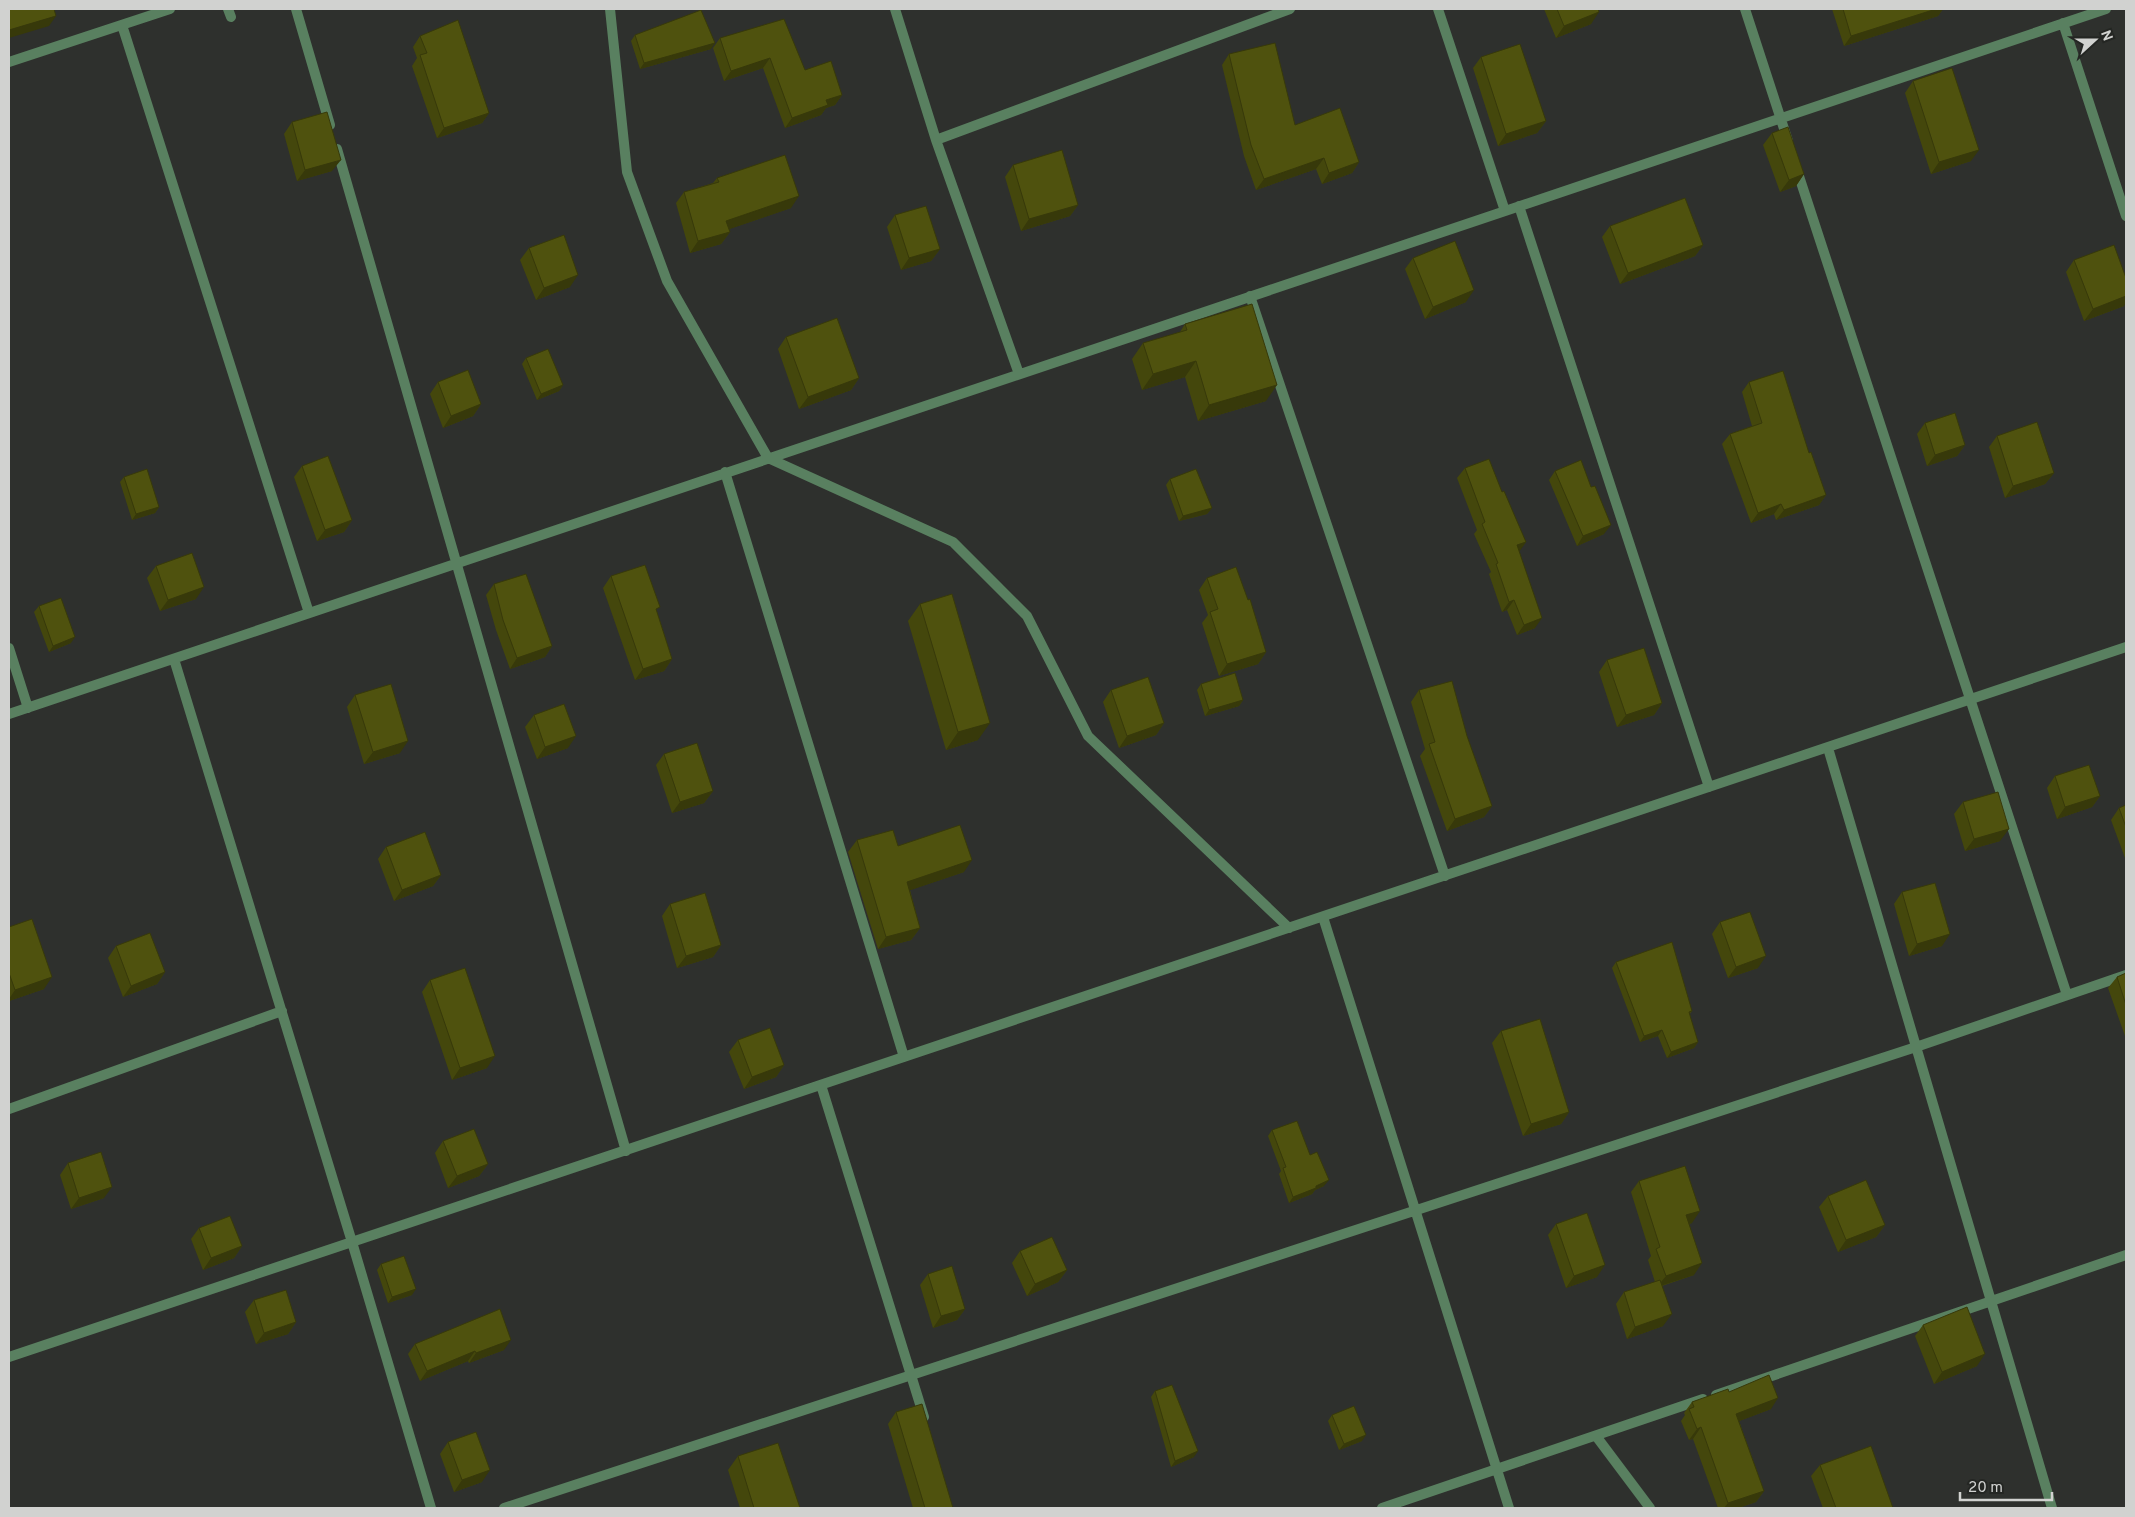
<svg xmlns="http://www.w3.org/2000/svg" width="2135" height="1517" font-family="Overpass,sans-serif">
<style>
.lines{fill:none;stroke-linecap:round;stroke-linejoin:round}
.minor{stroke:#598060;stroke-width:10}
.wall{fill:#44470c}
.shaded-wall{fill:#37390a}
.building{fill:#4f520e;stroke:#37390a}
</style>
<rect width="100%" height="100%" fill="#2e302d"/>
<g class="lines">
<path class="minor" d="M 228,9 L 231,17
M 296,9 L 330,125
M 610,9 L 627,172 L 667,281 L 768,458 L 953,542 L 1027,616 L 1088,736 L 1289,928
M 895,9 L 936,140 L 1019,374
M 1438,9 L 1505,211
M 1745,9 L 1788,141
M 2063,23 L 2126,216
M 122,25 L 309,613
M 9,62 L 170,9
M 936,140 L 1290,9
M 337,149 L 626,1151
M 1796,167 L 2067,995
M 1519,206 L 1709,787
M 1250,296 L 1445,876
M 725,472 L 904,1057
M 9,648 L 28,708
M 174,659 L 352,1242 L 431,1508
M 9,714 L 2106,9
M 1828,748 L 2052,1508
M 1323,917 L 1509,1508
M 821,1085 L 924,1417
M 9,1109 L 282,1011
M 9,1357 L 2126,647
M 1716,1395 L 2126,1255
M 1596,1436 L 1650,1508
M 504,1508 L 1916,1047 L 2126,975
M 1382,1508 L 1703,1399"/>
</g>
<path class="wall" d="M 1544,9 L 1598,9 L 1591,24 L 1556,38 Z
M 1832,9 L 1943,9 L 1938,16 L 1844,46 Z
M 635,35 L 711,49 L 640,69 L 631,41 Z
M 420,36 L 489,113 L 482,123 L 437,138 L 412,66 L 417,58 L 413,47 Z
M 720,38 L 805,70 L 842,95 L 835,105 L 826,108 L 821,115 L 785,128 L 763,68 L 724,81 L 713,48 Z
M 1229,54 L 1295,125 L 1359,162 L 1352,173 L 1322,184 L 1316,169 L 1256,190 L 1244,156 L 1222,65 Z
M 1481,57 L 1546,121 L 1537,133 L 1498,146 L 1473,68 Z
M 1913,81 L 1971,161 L 1931,174 L 1905,93 Z
M 292,122 L 332,171 L 297,181 L 284,134 Z
M 1772,133 L 1804,174 L 1796,186 L 1780,192 L 1763,145 Z
M 1013,165 L 1078,205 L 1070,216 L 1021,231 L 1005,177 Z
M 717,178 L 791,208 L 729,229 L 730,232 L 721,244 L 690,253 L 676,203 L 684,192 L 713,183 Z
M 895,215 L 940,249 L 931,261 L 901,270 L 887,227 Z
M 1610,226 L 1703,245 L 1695,256 L 1620,284 L 1602,237 Z
M 529,248 L 570,287 L 536,300 L 520,260 Z
M 1413,258 L 1466,302 L 1425,319 L 1405,269 Z
M 2074,260 L 2124,306 L 2084,321 L 2066,272 Z
M 1185,324 L 1266,401 L 1198,421 L 1185,377 L 1142,390 L 1132,359 L 1143,343 L 1180,332 Z
M 786,337 L 859,378 L 851,390 L 799,409 L 778,349 Z
M 526,358 L 563,385 L 559,391 L 537,400 L 522,364 Z
M 438,382 L 481,404 L 473,416 L 443,428 L 430,394 Z
M 1749,382 L 1809,453 L 1826,495 L 1819,505 L 1776,520 L 1774,514 L 1751,523 L 1722,444 L 1730,434 L 1752,426 L 1742,392 Z
M 1925,423 L 1965,445 L 1957,456 L 1927,466 L 1917,434 Z
M 1997,436 L 2054,473 L 2045,484 L 2005,498 L 1989,447 Z
M 302,466 L 352,520 L 344,532 L 317,541 L 294,477 Z
M 1465,468 L 1502,492 L 1526,542 L 1519,551 L 1535,628 L 1517,635 L 1507,610 L 1502,612 L 1489,574 L 1491,572 L 1474,534 L 1477,530 L 1457,478 Z
M 1555,471 L 1591,487 L 1604,534 L 1577,546 L 1549,480 Z
M 124,477 L 159,507 L 155,513 L 132,520 L 120,482 Z
M 1170,479 L 1212,508 L 1207,514 L 1179,521 L 1166,485 Z
M 156,566 L 196,599 L 160,611 L 147,578 Z
M 611,576 L 657,612 L 672,659 L 664,671 L 635,680 L 603,588 Z
M 1207,578 L 1266,652 L 1258,664 L 1219,676 L 1202,623 L 1208,615 L 1199,590 Z
M 494,584 L 552,646 L 545,657 L 510,669 L 496,630 L 486,595 Z
M 920,604 L 978,740 L 946,750 L 908,621 Z
M 39,606 L 71,643 L 49,652 L 34,612 Z
M 1607,660 L 1662,703 L 1654,715 L 1617,727 L 1599,672 Z
M 1201,684 L 1243,700 L 1239,706 L 1205,716 L 1197,690 Z
M 1111,690 L 1164,723 L 1156,735 L 1119,748 L 1103,702 Z
M 1419,690 L 1467,736 L 1492,806 L 1484,817 L 1447,831 L 1420,756 L 1425,749 L 1411,702 Z
M 355,695 L 400,753 L 364,764 L 347,707 Z
M 534,715 L 568,748 L 537,759 L 525,727 Z
M 664,754 L 713,791 L 704,803 L 672,813 L 656,765 Z
M 2055,776 L 2100,796 L 2092,807 L 2057,819 L 2047,788 Z
M 1963,802 L 2000,841 L 1965,851 L 1954,814 Z
M 2126,805 L 2126,858 L 2125,858 L 2111,820 L 2119,808 Z
M 857,840 L 898,846 L 964,872 L 910,890 L 920,928 L 911,940 L 878,949 L 848,852 Z
M 386,847 L 441,875 L 433,886 L 394,901 L 378,859 Z
M 1902,892 L 1942,946 L 1909,956 L 1894,904 Z
M 670,904 L 721,945 L 713,957 L 677,968 L 662,916 Z
M 1720,922 L 1758,968 L 1728,978 L 1712,934 Z
M 9,927 L 44,989 L 9,1001 Z
M 116,946 L 165,972 L 157,984 L 123,997 L 108,958 Z
M 1616,962 L 1692,1011 L 1689,1015 L 1698,1042 L 1694,1048 L 1667,1058 L 1658,1036 L 1640,1042 L 1612,968 Z
M 2126,973 L 2126,1036 L 2125,1036 L 2108,988 L 2117,977 Z
M 430,980 L 487,1068 L 452,1080 L 422,992 Z
M 1501,1031 L 1569,1112 L 1561,1124 L 1523,1136 L 1492,1043 Z
M 738,1040 L 784,1065 L 776,1077 L 744,1089 L 729,1052 Z
M 1272,1130 L 1310,1155 L 1324,1186 L 1315,1190 L 1312,1194 L 1289,1203 L 1279,1174 L 1281,1171 L 1268,1136 Z
M 443,1141 L 488,1164 L 479,1176 L 448,1188 L 435,1153 Z
M 68,1163 L 104,1198 L 71,1209 L 60,1175 Z
M 1639,1181 L 1692,1223 L 1689,1224 L 1694,1275 L 1662,1286 L 1663,1326 L 1627,1339 L 1616,1304 L 1624,1292 L 1655,1282 L 1648,1260 L 1651,1256 L 1631,1192 Z
M 1828,1196 L 1885,1225 L 1876,1237 L 1838,1252 L 1819,1207 Z
M 1556,1224 L 1597,1277 L 1566,1288 L 1548,1235 Z
M 199,1228 L 242,1246 L 234,1258 L 203,1270 L 191,1239 Z
M 1020,1251 L 1067,1270 L 1058,1282 L 1027,1296 L 1012,1263 Z
M 381,1264 L 412,1295 L 388,1303 L 377,1270 Z
M 928,1274 L 965,1309 L 957,1320 L 933,1328 L 920,1285 Z
M 254,1300 L 296,1322 L 288,1334 L 256,1344 L 245,1312 Z
M 1923,1325 L 1977,1366 L 1934,1384 L 1915,1336 Z
M 415,1344 L 504,1350 L 469,1363 L 468,1361 L 420,1381 L 408,1354 Z
M 1155,1391 L 1194,1457 L 1171,1467 L 1151,1397 Z
M 1729,1392 L 1771,1409 L 1739,1421 L 1764,1491 L 1756,1502 L 1738,1508 L 1718,1508 L 1693,1439 L 1689,1440 L 1681,1421 L 1685,1415 L 1684,1413 L 1692,1402 Z
M 896,1412 L 953,1508 L 913,1508 L 888,1424 Z
M 1332,1415 L 1362,1441 L 1339,1450 L 1328,1421 Z
M 448,1442 L 482,1482 L 454,1492 L 440,1454 Z
M 738,1456 L 800,1508 L 740,1508 L 728,1470 Z
M 1820,1465 L 1893,1508 L 1823,1508 L 1811,1476 Z"/>
<path class="shaded-wall" d="M 1936,9 L 1943,9 L 1938,16 L 1844,46 L 1851,36 Z
M 1599,12 L 1591,24 L 1556,38 L 1564,26 Z
M 56,16 L 49,26 L 9,38 L 9,30 Z
M 715,43 L 711,49 L 640,69 L 644,63 Z
M 770,58 L 763,68 L 724,81 L 731,71 Z
M 842,95 L 835,105 L 826,108 L 821,115 L 785,128 L 792,118 L 826,100 Z
M 489,113 L 482,123 L 437,138 L 444,128 Z
M 1546,121 L 1537,133 L 1498,146 L 1506,134 Z
M 1979,150 L 1971,161 L 1931,174 L 1939,162 Z
M 1324,158 L 1316,169 L 1256,190 L 1264,179 Z
M 341,160 L 332,171 L 297,181 L 305,170 Z
M 1359,162 L 1352,173 L 1322,184 L 1329,173 Z
M 1804,174 L 1796,186 L 1780,192 L 1789,180 Z
M 799,196 L 791,208 L 718,233 L 726,221 Z
M 1078,205 L 1070,216 L 1021,231 L 1029,219 Z
M 730,232 L 721,244 L 690,253 L 698,241 Z
M 1703,245 L 1695,256 L 1620,284 L 1628,273 Z
M 940,249 L 931,261 L 901,270 L 909,258 Z
M 578,275 L 570,287 L 536,300 L 544,288 Z
M 1474,290 L 1466,302 L 1425,319 L 1433,307 Z
M 2126,296 L 2126,303 L 2124,306 L 2084,321 L 2093,309 Z
M 1196,361 L 1185,377 L 1142,390 L 1153,374 Z
M 859,378 L 851,390 L 799,409 L 808,397 Z
M 563,385 L 559,391 L 537,400 L 541,394 Z
M 1277,385 L 1266,401 L 1198,421 L 1209,405 Z
M 481,404 L 473,416 L 443,428 L 451,416 Z
M 1965,445 L 1957,456 L 1927,466 L 1935,455 Z
M 2054,473 L 2045,484 L 2005,498 L 2013,486 Z
M 1826,495 L 1819,505 L 1776,520 L 1784,510 Z
M 1781,504 L 1774,514 L 1751,523 L 1758,513 Z
M 159,507 L 155,513 L 132,520 L 136,514 Z
M 1212,508 L 1207,514 L 1179,521 L 1183,516 Z
M 352,520 L 344,532 L 317,541 L 325,530 Z
M 1611,525 L 1604,534 L 1577,546 L 1583,536 Z
M 1526,542 L 1519,552 L 1517,545 Z
M 204,587 L 196,599 L 160,611 L 168,600 Z
M 1514,600 L 1507,610 L 1502,612 L 1509,602 Z
M 1542,618 L 1535,628 L 1517,635 L 1524,625 Z
M 75,637 L 71,643 L 49,652 L 53,646 Z
M 552,646 L 545,657 L 510,669 L 517,658 Z
M 1266,652 L 1258,664 L 1219,676 L 1227,664 Z
M 672,659 L 664,671 L 635,680 L 643,669 Z
M 1243,700 L 1239,706 L 1205,716 L 1209,710 Z
M 1662,703 L 1654,715 L 1617,727 L 1626,715 Z
M 990,723 L 978,740 L 946,750 L 958,732 Z
M 1164,723 L 1156,735 L 1119,748 L 1127,736 Z
M 576,736 L 568,748 L 537,759 L 545,747 Z
M 408,741 L 400,753 L 364,764 L 373,752 Z
M 713,791 L 704,803 L 672,813 L 680,802 Z
M 2100,796 L 2092,807 L 2057,819 L 2065,807 Z
M 1492,806 L 1484,817 L 1447,831 L 1455,819 Z
M 2009,829 L 2000,841 L 1965,851 L 1974,839 Z
M 972,860 L 964,872 L 899,894 L 907,882 Z
M 441,875 L 433,886 L 394,901 L 402,890 Z
M 920,928 L 911,940 L 878,949 L 886,937 Z
M 1950,934 L 1942,946 L 1909,956 L 1917,944 Z
M 721,945 L 713,957 L 677,968 L 686,956 Z
M 1766,956 L 1758,968 L 1728,978 L 1736,967 Z
M 165,972 L 157,984 L 123,997 L 131,986 Z
M 52,977 L 44,989 L 9,1001 L 9,999 L 15,990 Z
M 1662,1030 L 1658,1036 L 1640,1042 L 1644,1036 Z
M 1698,1042 L 1694,1048 L 1667,1058 L 1671,1052 Z
M 495,1056 L 487,1068 L 452,1080 L 460,1068 Z
M 784,1065 L 776,1077 L 744,1089 L 752,1077 Z
M 1569,1112 L 1561,1124 L 1523,1136 L 1531,1124 Z
M 488,1164 L 479,1176 L 448,1188 L 457,1176 Z
M 1329,1180 L 1324,1186 L 1315,1190 L 1312,1194 L 1289,1203 L 1293,1197 Z
M 112,1187 L 104,1198 L 71,1209 L 79,1198 Z
M 1700,1211 L 1692,1223 L 1678,1227 L 1686,1215 Z
M 1885,1225 L 1876,1237 L 1838,1252 L 1846,1240 Z
M 242,1246 L 234,1258 L 203,1270 L 211,1258 Z
M 1702,1263 L 1694,1275 L 1657,1287 L 1666,1276 Z
M 1605,1265 L 1597,1277 L 1566,1288 L 1574,1276 Z
M 1067,1270 L 1058,1282 L 1027,1296 L 1035,1284 Z
M 416,1289 L 412,1295 L 388,1303 L 392,1297 Z
M 965,1309 L 957,1320 L 933,1328 L 941,1316 Z
M 1672,1314 L 1663,1326 L 1627,1339 L 1635,1327 Z
M 296,1322 L 288,1334 L 256,1344 L 264,1333 Z
M 511,1340 L 504,1350 L 469,1363 L 476,1353 Z
M 475,1351 L 468,1361 L 420,1381 L 427,1371 Z
M 1985,1354 L 1977,1366 L 1934,1384 L 1942,1372 Z
M 1778,1398 L 1771,1409 L 1729,1425 L 1736,1414 Z
M 1701,1427 L 1693,1439 L 1689,1440 L 1697,1429 Z
M 1366,1435 L 1362,1441 L 1339,1450 L 1344,1444 Z
M 1198,1451 L 1194,1457 L 1171,1467 L 1175,1461 Z
M 490,1470 L 482,1482 L 454,1492 L 462,1480 Z
M 1764,1491 L 1756,1502 L 1738,1508 L 1724,1508 L 1728,1503 Z"/>
<path class="building" d="M 9,9 L 54,9 L 56,16 L 9,30 Z
M 1557,9 L 1598,9 L 1599,12 L 1564,26 Z
M 1843,9 L 1936,9 L 1851,36 Z
M 701,10 L 715,43 L 644,63 L 635,35 Z
M 784,19 L 805,70 L 831,61 L 842,95 L 826,100 L 828,105 L 792,118 L 770,58 L 731,71 L 720,38 Z
M 458,20 L 489,113 L 444,128 L 420,55 L 427,53 L 420,36 Z
M 1275,43 L 1295,125 L 1340,108 L 1359,162 L 1329,173 L 1324,158 L 1264,179 L 1251,145 L 1229,54 Z
M 1520,44 L 1546,121 L 1506,134 L 1481,57 Z
M 1952,68 L 1979,150 L 1939,162 L 1913,81 Z
M 327,112 L 341,160 L 305,170 L 292,122 Z
M 1788,127 L 1804,174 L 1789,180 L 1772,133 Z
M 1062,150 L 1078,205 L 1029,219 L 1013,165 Z
M 785,155 L 799,196 L 726,221 L 730,232 L 698,241 L 684,192 L 719,182 L 717,178 Z
M 1685,198 L 1703,245 L 1628,273 L 1610,226 Z
M 926,206 L 940,249 L 909,258 L 895,215 Z
M 564,235 L 578,275 L 544,288 L 529,248 Z
M 1455,241 L 1474,290 L 1433,307 L 1413,258 Z
M 2114,245 L 2126,278 L 2126,296 L 2093,309 L 2074,260 Z
M 1252,304 L 1277,385 L 1209,405 L 1196,361 L 1153,374 L 1143,343 L 1187,330 L 1185,324 Z
M 837,318 L 859,378 L 808,397 L 786,337 Z
M 548,349 L 563,385 L 541,394 L 526,358 Z
M 468,370 L 481,404 L 451,416 L 438,382 Z
M 1783,371 L 1809,453 L 1811,452 L 1826,495 L 1784,510 L 1781,504 L 1758,513 L 1730,434 L 1762,423 L 1749,382 Z
M 1955,413 L 1965,445 L 1935,455 L 1925,423 Z
M 2037,422 L 2054,473 L 2013,486 L 1997,436 Z
M 328,456 L 352,520 L 325,530 L 302,466 Z
M 1489,459 L 1502,492 L 1504,491 L 1526,542 L 1517,545 L 1542,618 L 1524,625 L 1514,600 L 1509,602 L 1496,564 L 1498,563 L 1482,524 L 1485,522 L 1465,468 Z
M 1581,460 L 1591,487 L 1595,486 L 1611,525 L 1583,536 L 1555,471 Z
M 147,469 L 159,507 L 136,514 L 124,477 Z
M 1196,469 L 1212,508 L 1183,516 L 1170,479 Z
M 192,553 L 204,587 L 168,600 L 156,566 Z
M 645,565 L 660,607 L 656,609 L 672,659 L 643,669 L 611,576 Z
M 1236,567 L 1248,600 L 1250,599 L 1266,652 L 1227,664 L 1210,612 L 1218,609 L 1207,578 Z
M 526,574 L 552,646 L 517,658 L 503,620 L 494,584 Z
M 952,594 L 990,723 L 958,732 L 920,604 Z
M 61,598 L 75,637 L 53,646 L 39,606 Z
M 1644,648 L 1662,703 L 1626,715 L 1607,660 Z
M 1235,673 L 1243,700 L 1209,710 L 1201,684 Z
M 1148,677 L 1164,723 L 1127,736 L 1111,690 Z
M 1452,681 L 1467,736 L 1492,806 L 1455,819 L 1429,744 L 1435,742 L 1419,690 Z
M 391,684 L 408,741 L 373,752 L 355,695 Z
M 564,704 L 576,736 L 545,747 L 534,715 Z
M 697,743 L 713,791 L 680,802 L 664,754 Z
M 2089,765 L 2100,796 L 2065,807 L 2055,776 Z
M 1998,792 L 2009,829 L 1974,839 L 1963,802 Z
M 2126,805 L 2126,827 L 2119,808 Z
M 960,825 L 972,860 L 907,882 L 920,928 L 886,937 L 857,840 L 893,830 L 898,846 Z
M 425,832 L 441,875 L 402,890 L 386,847 Z
M 1935,883 L 1950,934 L 1917,944 L 1902,892 Z
M 705,893 L 721,945 L 686,956 L 670,904 Z
M 1750,912 L 1766,956 L 1736,967 L 1720,922 Z
M 32,919 L 52,977 L 15,990 L 9,973 L 9,927 Z
M 150,933 L 165,972 L 131,986 L 116,946 Z
M 1672,942 L 1692,1011 L 1689,1012 L 1698,1042 L 1671,1052 L 1662,1030 L 1644,1036 L 1616,962 Z
M 465,968 L 495,1056 L 460,1068 L 430,980 Z
M 2126,973 L 2126,1005 L 2117,977 Z
M 1540,1019 L 1569,1112 L 1531,1124 L 1501,1031 Z
M 770,1028 L 784,1065 L 752,1077 L 738,1040 Z
M 1297,1121 L 1310,1155 L 1317,1152 L 1329,1180 L 1316,1186 L 1316,1188 L 1293,1197 L 1283,1168 L 1286,1167 L 1272,1130 Z
M 474,1129 L 488,1164 L 457,1176 L 443,1141 Z
M 101,1152 L 112,1187 L 79,1198 L 68,1163 Z
M 1685,1166 L 1700,1211 L 1686,1215 L 1702,1263 L 1666,1276 L 1656,1249 L 1660,1247 L 1639,1181 Z
M 1866,1180 L 1885,1225 L 1846,1240 L 1828,1196 Z
M 1587,1213 L 1605,1265 L 1574,1276 L 1556,1224 Z
M 230,1216 L 242,1246 L 211,1258 L 199,1228 Z
M 1052,1237 L 1067,1270 L 1035,1284 L 1020,1251 Z
M 404,1256 L 416,1289 L 392,1297 L 381,1264 Z
M 952,1266 L 965,1309 L 941,1316 L 928,1274 Z
M 1660,1280 L 1672,1314 L 1635,1327 L 1624,1292 Z
M 286,1290 L 296,1322 L 264,1333 L 254,1300 Z
M 1967,1307 L 1985,1354 L 1942,1372 L 1923,1325 Z
M 500,1309 L 511,1340 L 476,1353 L 475,1351 L 427,1371 L 415,1344 Z
M 1769,1375 L 1778,1398 L 1736,1414 L 1764,1491 L 1728,1503 L 1701,1427 L 1697,1429 L 1689,1409 L 1694,1407 L 1692,1402 L 1728,1389 L 1729,1392 Z
M 1172,1385 L 1198,1451 L 1175,1461 L 1155,1391 Z
M 922,1404 L 953,1508 L 925,1508 L 896,1412 Z
M 1354,1406 L 1366,1435 L 1344,1444 L 1332,1415 Z
M 476,1432 L 490,1470 L 462,1480 L 448,1442 Z
M 778,1443 L 800,1508 L 754,1508 L 738,1456 Z
M 1871,1446 L 1893,1508 L 1836,1508 L 1820,1465 Z"/>
<rect width="2135" height="1517" fill="none" stroke="#d1d2d0" stroke-width="20"/>
<g transform="translate(2095 40) rotate(69)" stroke="#242623" stroke-width="4" paint-order="stroke">
<path d="M0-4L9 19L0 12L-9 19Z" fill="#d1d2d0"/>
<text y="-8" font-size="14" font-weight="bold" text-anchor="middle" fill="#d1d2d0">N</text>
</g>
<path d="M1960 1492v8h92v-8" fill="none" stroke="#d1d2d0" stroke-width="2.5"/>
<text x="1968" y="1492" font-size="15" fill="#d1d2d0" stroke="#242623" stroke-width="4" paint-order="stroke">20 m</text>
</svg>
